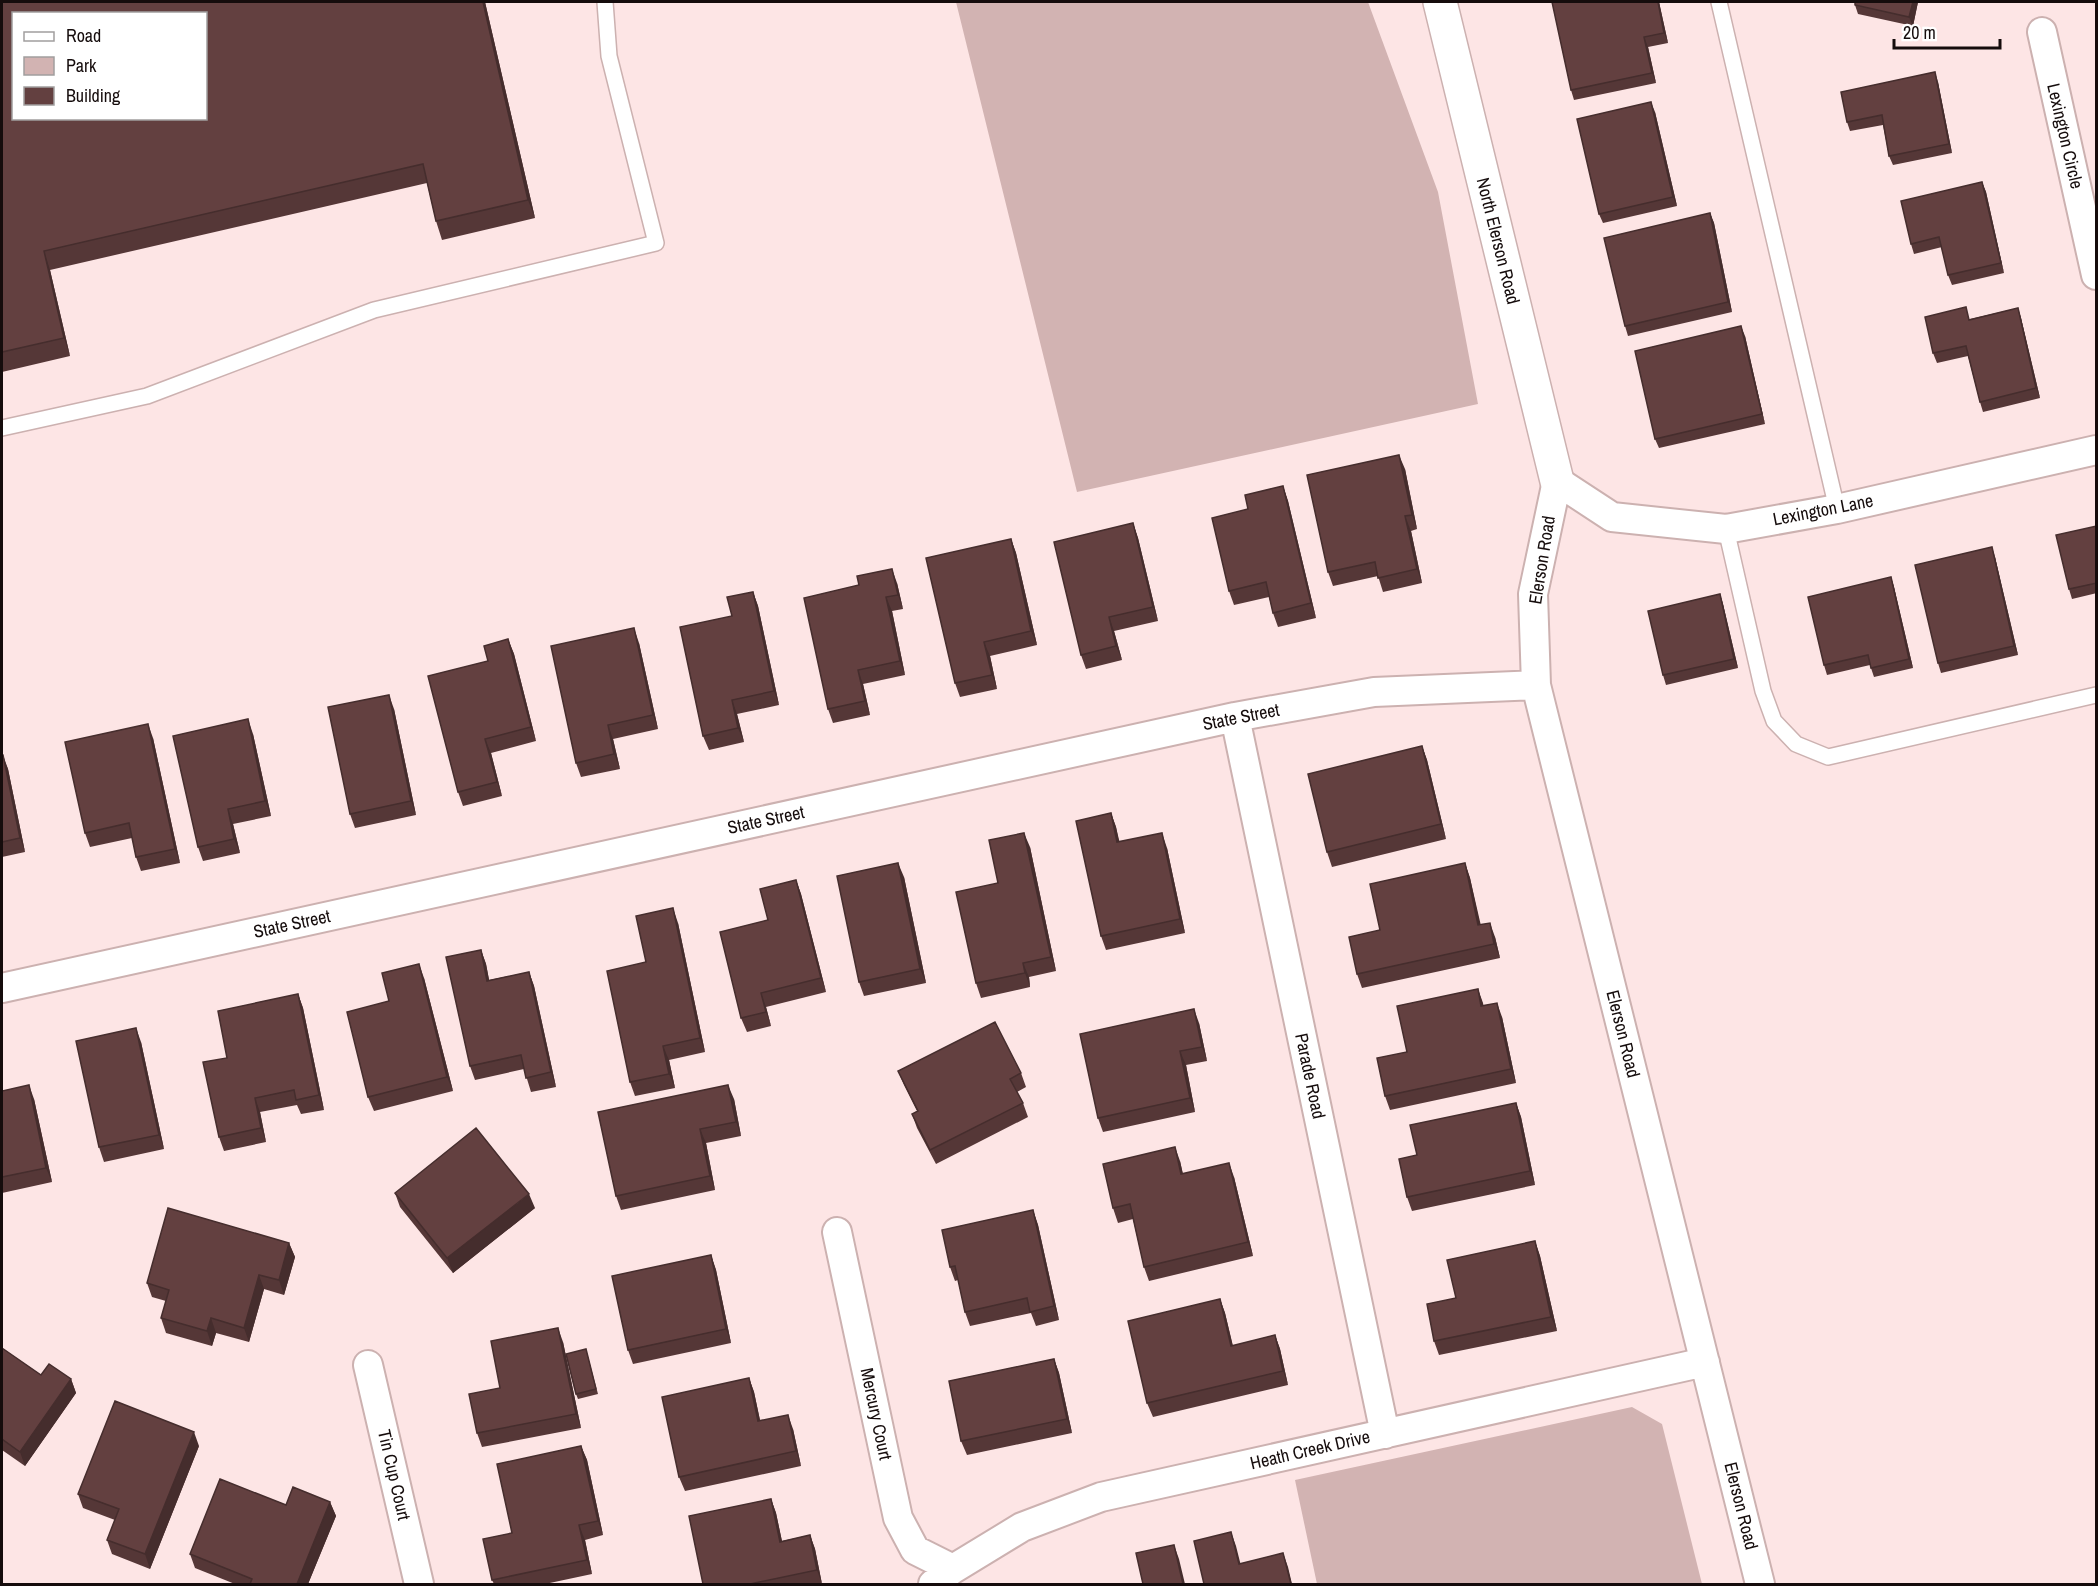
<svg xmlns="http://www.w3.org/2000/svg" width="2098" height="1586" font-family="'Archivo Narrow',sans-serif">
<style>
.green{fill:#d2b3b2}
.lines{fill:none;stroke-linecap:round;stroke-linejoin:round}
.service-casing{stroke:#ccb1b0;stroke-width:18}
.minor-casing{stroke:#ccb1b0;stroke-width:32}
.tertiary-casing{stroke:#ccb1b0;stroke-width:36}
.service{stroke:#fff;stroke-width:15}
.minor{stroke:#fff;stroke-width:28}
.tertiary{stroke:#fff;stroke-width:33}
.wall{fill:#553737}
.shaded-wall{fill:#452d2d}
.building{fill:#634040;stroke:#452d2d;stroke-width:1.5;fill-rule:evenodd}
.labels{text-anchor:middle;stroke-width:6;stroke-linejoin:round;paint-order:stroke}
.street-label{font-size:18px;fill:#150c0c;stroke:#fff}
</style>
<rect width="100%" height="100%" fill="#fde5e5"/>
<path class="green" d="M 956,2 L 1368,2 L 1438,192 L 1478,404 L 1077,492 Z
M 1632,1407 L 1662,1424 L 1702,1584 L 1317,1584 L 1295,1480 Z"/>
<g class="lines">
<defs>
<path id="service" d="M 1719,2 L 1837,509
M 2,428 L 147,396 L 374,310 L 656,243 L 609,56 L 605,2
M 1726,529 L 1763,691 L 1774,721 L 1796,744 L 1828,757 L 2096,695"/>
<path id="minor" d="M 2042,32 L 2096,275
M 1235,717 L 1385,1434
M 2,988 L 1235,717 L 1374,692 L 1536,685
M 837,1232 L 898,1518 L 915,1550 L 953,1569
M 368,1365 L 419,1584
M 933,1584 L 953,1569 L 1022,1527 L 1101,1497 L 1705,1362
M 1760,1584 L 1536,685 L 1533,594 L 1557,481 L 1612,517 L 1726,529 L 1837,509 L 2096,450"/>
<path id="tertiary" d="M 1440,2 L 1557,481"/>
</defs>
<use href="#service" class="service-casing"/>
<use href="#minor" class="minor-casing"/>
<use href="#tertiary" class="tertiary-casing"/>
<use href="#service" class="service"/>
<use href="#minor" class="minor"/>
<use href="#tertiary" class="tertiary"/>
</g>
<path class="wall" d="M 2,2 L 485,2 L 535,218 L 442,240 L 436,221 L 427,183 L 50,270 L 70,356 L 2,372 Z
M 1552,2 L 1659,2 L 1668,43 L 1648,47 L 1656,83 L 1574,100 L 1571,90 Z
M 1855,2 L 1918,2 L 1913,26 L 1858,14 L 1855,5 Z
M 1938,82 L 1952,153 L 1893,165 L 1889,156 L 1883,125 L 1850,131 L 1847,122 Z
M 1655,112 L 1677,206 L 1603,223 L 1599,214 Z
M 1982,182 L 1986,192 L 2004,273 L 1952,285 L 1948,275 L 1942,247 L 1914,254 L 1911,244 Z
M 1710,213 L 1714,223 L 1732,312 L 1628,336 L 1625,326 Z
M 2018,308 L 2021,318 L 2040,398 L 1983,412 L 1980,402 L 1968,356 L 1937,363 L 1933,353 L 1970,319 Z
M 1745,336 L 1765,424 L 1659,448 L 1655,439 Z
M 1405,469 L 1417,529 L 1411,531 L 1422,583 L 1383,592 L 1378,576 L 1333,586 L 1328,572 Z
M 1283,486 L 1288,501 L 1316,618 L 1278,627 L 1273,613 L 1269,597 L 1234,605 L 1229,591 Z
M 1133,523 L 1138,538 L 1158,621 L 1114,631 L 1122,660 L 1086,669 L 1081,655 Z
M 2097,526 L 2097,593 L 2072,599 L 2069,589 Z
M 1011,539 L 1016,553 L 1037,645 L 990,656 L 997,689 L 960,697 L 955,683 Z
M 1995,557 L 2018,655 L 1941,673 L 1938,663 Z
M 1891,577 L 1894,587 L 1913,668 L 1874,677 L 1870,665 L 1827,675 L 1824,665 Z
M 897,583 L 903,609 L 892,611 L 905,675 L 863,684 L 870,715 L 833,723 L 828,709 L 859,585 Z
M 753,592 L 758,606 L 779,705 L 737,714 L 744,742 L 709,750 L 703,736 L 732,616 Z
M 1720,594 L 1723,604 L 1738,668 L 1666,685 L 1663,675 Z
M 508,639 L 514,654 L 536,741 L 491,753 L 502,796 L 463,806 L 458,792 L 488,661 Z
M 639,643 L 658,729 L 613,739 L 620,769 L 581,777 L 576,763 Z
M 394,709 L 416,815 L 355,828 L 350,814 Z
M 253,734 L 271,816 L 233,824 L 240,853 L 203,861 L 198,847 Z
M 153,738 L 180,863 L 141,871 L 136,857 L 132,838 L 90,847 L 85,833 Z
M 1422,746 L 1427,760 L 1446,839 L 1332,867 L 1327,852 Z
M 2,755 L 8,769 L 25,852 L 2,857 Z
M 1111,813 L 1116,827 L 1119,842 L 1167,848 L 1185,933 L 1106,950 L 1101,936 Z
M 1030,847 L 1056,971 L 1029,977 L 1030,987 L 981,998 L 976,983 L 998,883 Z
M 1465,863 L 1470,878 L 1480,925 L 1495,937 L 1500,958 L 1362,988 L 1357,974 L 1380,930 Z
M 904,877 L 926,983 L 864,996 L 859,982 Z
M 796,880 L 801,894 L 826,992 L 766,1007 L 771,1026 L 747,1032 L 741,1018 L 768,920 Z
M 678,923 L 705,1052 L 669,1060 L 675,1088 L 635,1096 L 630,1082 L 646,962 Z
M 481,950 L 486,964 L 489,980 L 529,972 L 534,986 L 556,1087 L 531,1092 L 524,1069 L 475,1080 L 470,1066 Z
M 424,978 L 453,1091 L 374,1111 L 368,1097 L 389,1001 Z
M 1478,989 L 1483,1005 L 1502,1017 L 1516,1083 L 1390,1110 L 1385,1096 L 1407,1052 Z
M 298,994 L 303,1008 L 324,1110 L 301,1114 L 297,1105 L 260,1112 L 266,1142 L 224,1151 L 219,1137 L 227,1058 Z
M 1199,1023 L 1207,1061 L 1186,1065 L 1195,1112 L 1103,1132 L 1098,1118 Z
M 141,1042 L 164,1149 L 104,1162 L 99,1147 Z
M 898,1071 L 1021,1073 L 1026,1087 L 1017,1092 L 1023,1103 L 1028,1117 L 936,1164 L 917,1128 L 912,1114 L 917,1111 L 904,1085 Z
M 2,1091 L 34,1099 L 52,1182 L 2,1193 Z
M 734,1099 L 741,1136 L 706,1143 L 715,1190 L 621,1210 L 616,1196 Z
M 1516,1103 L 1521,1117 L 1535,1185 L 1412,1211 L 1407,1197 L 1417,1155 Z
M 1180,1161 L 1183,1174 L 1234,1177 L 1253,1256 L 1149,1281 L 1144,1267 L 1133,1219 L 1118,1223 L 1113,1208 Z
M 395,1193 L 535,1208 L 453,1273 L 400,1207 Z
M 1033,1210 L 1038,1225 L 1059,1320 L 1036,1326 L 1031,1313 L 970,1326 L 965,1312 L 958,1280 L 955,1281 L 950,1267 Z
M 1535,1241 L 1540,1256 L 1557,1331 L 1439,1355 L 1434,1341 L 1456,1298 Z
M 289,1243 L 295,1257 L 284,1295 L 264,1289 L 249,1342 L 216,1333 L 212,1346 L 166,1333 L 161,1318 L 166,1301 L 152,1297 L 147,1283 Z
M 711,1255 L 716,1270 L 731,1343 L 633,1364 L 628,1350 Z
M 1220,1299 L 1225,1313 L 1233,1346 L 1275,1335 L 1280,1349 L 1288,1385 L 1153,1417 L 1147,1403 Z
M 563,1342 L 581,1428 L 482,1447 L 477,1433 L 500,1388 Z
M 2,1348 L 41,1375 L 71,1379 L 76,1393 L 25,1466 L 2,1450 Z
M 586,1349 L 598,1394 L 578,1399 L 576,1394 Z
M 1054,1359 L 1059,1373 L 1072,1433 L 967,1455 L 961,1441 Z
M 749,1378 L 754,1392 L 760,1420 L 793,1429 L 801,1466 L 685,1491 L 679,1477 Z
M 199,1446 L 150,1569 L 112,1554 L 107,1540 L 115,1520 L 83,1508 L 78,1494 Z
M 581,1446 L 587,1460 L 603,1535 L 585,1540 L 592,1574 L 545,1584 L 494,1584 L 492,1580 L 512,1533 Z
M 771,1499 L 776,1513 L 782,1541 L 810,1535 L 815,1549 L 822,1584 L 703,1584 Z
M 330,1502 L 336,1516 L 308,1584 L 235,1584 L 195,1568 L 190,1554 L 286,1505 Z"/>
<path class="shaded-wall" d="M 483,2 L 485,2 L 535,218 L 528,200 Z
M 1658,2 L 1659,2 L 1668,43 L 1664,33 Z
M 1913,2 L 1918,2 L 1913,26 L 1909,17 Z
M 1644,37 L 1648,47 L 1656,83 L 1652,73 Z
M 1935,72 L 1938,82 L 1952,153 L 1949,144 Z
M 1651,102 L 1655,112 L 1677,206 L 1673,197 Z
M 1982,182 L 1986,192 L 2004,273 L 2001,263 Z
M 1710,213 L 1714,223 L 1732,312 L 1728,302 Z
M 44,251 L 50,270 L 70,356 L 64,338 Z
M 2018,308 L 2021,318 L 2040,398 L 2036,388 Z
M 1741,326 L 1745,336 L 1765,424 L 1762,414 Z
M 1399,455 L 1405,469 L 1417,529 L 1412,515 Z
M 1283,486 L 1288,501 L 1316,618 L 1311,603 Z
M 1405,516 L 1411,531 L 1422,583 L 1417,569 Z
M 1133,523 L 1138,538 L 1158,621 L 1153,607 Z
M 1011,539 L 1016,553 L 1037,645 L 1031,631 Z
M 1992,547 L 1995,557 L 2018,655 L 2014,646 Z
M 892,569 L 897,583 L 903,609 L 898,595 Z
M 1891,577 L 1894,587 L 1913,668 L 1909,659 Z
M 753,592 L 758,606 L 779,705 L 774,691 Z
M 1720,594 L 1723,604 L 1738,668 L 1734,659 Z
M 886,597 L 892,611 L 905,675 L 900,661 Z
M 1109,617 L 1114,631 L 1122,660 L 1116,646 Z
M 634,628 L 639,643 L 658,729 L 653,715 Z
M 508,639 L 514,654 L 536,741 L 531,727 Z
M 984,642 L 990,656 L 997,689 L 992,675 Z
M 858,670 L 863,684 L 870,715 L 865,701 Z
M 389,695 L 394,709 L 416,815 L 411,801 Z
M 732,700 L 737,714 L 744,742 L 738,728 Z
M 248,719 L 253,734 L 271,816 L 265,801 Z
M 148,724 L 153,738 L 180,863 L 175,849 Z
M 608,725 L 613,739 L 620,769 L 614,754 Z
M 485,739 L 491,753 L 502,796 L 497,782 Z
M 1422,746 L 1427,760 L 1446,839 L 1441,824 Z
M 3,755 L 8,769 L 25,852 L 20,838 Z
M 228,809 L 233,824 L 240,853 L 234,839 Z
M 1111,813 L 1116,827 L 1123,857 L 1117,842 Z
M 1024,833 L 1030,847 L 1056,971 L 1051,957 Z
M 1162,833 L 1167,848 L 1185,933 L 1180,919 Z
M 898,863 L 904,877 L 926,983 L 920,969 Z
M 1465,863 L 1470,878 L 1484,939 L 1478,925 Z
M 796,880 L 801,894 L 826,992 L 821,978 Z
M 673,908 L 678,923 L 705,1052 L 700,1038 Z
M 1490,923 L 1495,937 L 1500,958 L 1494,944 Z
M 481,950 L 486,964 L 492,995 L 487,981 Z
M 1023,963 L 1029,977 L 1030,987 L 1025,973 Z
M 419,964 L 424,978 L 453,1091 L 447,1077 Z
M 529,972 L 534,986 L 556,1087 L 551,1072 Z
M 1478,989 L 1483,1003 L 1486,1020 L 1481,1006 Z
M 761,993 L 766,1007 L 771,1026 L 766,1012 Z
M 298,994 L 303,1008 L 324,1110 L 319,1095 Z
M 1497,1003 L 1502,1017 L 1516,1083 L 1511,1069 Z
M 1194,1009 L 1199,1023 L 1207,1061 L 1202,1047 Z
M 136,1028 L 141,1042 L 164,1149 L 159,1135 Z
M 663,1046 L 669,1060 L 675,1088 L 669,1074 Z
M 1180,1051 L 1186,1065 L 1195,1112 L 1190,1098 Z
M 29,1085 L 34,1099 L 52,1182 L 46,1168 Z
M 728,1085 L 734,1099 L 741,1136 L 736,1122 Z
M 255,1098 L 260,1112 L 266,1142 L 261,1128 Z
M 1516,1103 L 1521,1117 L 1535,1185 L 1530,1171 Z
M 700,1129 L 706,1143 L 715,1190 L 710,1176 Z
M 1175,1147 L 1180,1161 L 1186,1189 L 1181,1174 Z
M 1229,1163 L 1234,1177 L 1253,1256 L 1248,1242 Z
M 529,1194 L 535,1208 L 453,1273 L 447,1258 Z
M 1033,1210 L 1038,1225 L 1059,1320 L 1054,1306 Z
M 1535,1241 L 1540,1256 L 1557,1331 L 1551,1317 Z
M 289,1243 L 295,1257 L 284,1295 L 279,1280 Z
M 711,1255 L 716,1270 L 731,1343 L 726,1329 Z
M 259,1275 L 264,1289 L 249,1342 L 244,1328 Z
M 1220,1299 L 1225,1313 L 1236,1360 L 1231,1346 Z
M 211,1318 L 216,1333 L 212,1346 L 207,1331 Z
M 558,1328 L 563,1342 L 581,1428 L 576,1414 Z
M 1275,1335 L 1280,1349 L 1288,1385 L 1283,1371 Z
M 1054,1359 L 1059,1373 L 1072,1433 L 1067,1419 Z
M 749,1378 L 754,1392 L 763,1435 L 758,1421 Z
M 71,1379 L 76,1393 L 25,1466 L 20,1452 Z
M 788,1415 L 793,1429 L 801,1466 L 796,1451 Z
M 194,1432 L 199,1446 L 150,1569 L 145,1554 Z
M 581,1446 L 587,1460 L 603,1535 L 598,1521 Z
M 771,1499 L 776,1513 L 785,1556 L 780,1542 Z
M 330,1502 L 336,1516 L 308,1584 L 297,1584 Z
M 579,1525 L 585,1540 L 592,1574 L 587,1560 Z
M 1231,1532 L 1236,1546 L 1244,1578 L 1239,1564 Z
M 810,1535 L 815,1549 L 822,1584 L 817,1570 Z
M 1174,1545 L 1179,1559 L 1185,1584 L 1183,1584 Z
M 1283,1553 L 1288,1567 L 1292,1584 L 1291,1584 Z"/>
<path class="building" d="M 2,2 L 483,2 L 528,200 L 436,221 L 423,164 L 44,251 L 64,338 L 2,352 ZM 14,14 L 206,14 L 206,118 L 14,118 Z
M 1552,2 L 1658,2 L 1664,33 L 1644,37 L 1652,73 L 1571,90 Z
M 1855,2 L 1913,2 L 1909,17 L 1855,5 Z
M 1935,72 L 1949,144 L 1889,156 L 1882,115 L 1847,122 L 1841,92 Z
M 1651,102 L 1673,197 L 1599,214 L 1577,119 Z
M 1982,182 L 2001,263 L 1948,275 L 1939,237 L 1911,244 L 1901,201 Z
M 1710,213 L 1728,302 L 1625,326 L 1604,238 Z
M 1966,307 L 1969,320 L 2018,308 L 2036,388 L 1980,402 L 1966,346 L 1933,353 L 1925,317 Z
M 1741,326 L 1762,414 L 1655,439 L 1635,351 Z
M 1399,455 L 1412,515 L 1405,516 L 1417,569 L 1378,578 L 1375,562 L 1328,572 L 1307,475 Z
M 1283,486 L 1311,603 L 1273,613 L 1266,582 L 1229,591 L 1212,518 L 1248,509 L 1245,495 Z
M 1133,523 L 1153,607 L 1109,617 L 1116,646 L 1081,655 L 1054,542 Z
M 2097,526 L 2097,583 L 2069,589 L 2056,535 Z
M 1011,539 L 1031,631 L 984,642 L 992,675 L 955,683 L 926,558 Z
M 1992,547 L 2014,646 L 1938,663 L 1915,565 Z
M 892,569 L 898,595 L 886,597 L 900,661 L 858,670 L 865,701 L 828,709 L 804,598 L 859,585 L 857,576 Z
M 1891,577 L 1909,659 L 1871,668 L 1868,655 L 1824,665 L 1808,597 Z
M 753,592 L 774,691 L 732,700 L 738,728 L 703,736 L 680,627 L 732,616 L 727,597 Z
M 1720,594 L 1734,659 L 1663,675 L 1648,611 Z
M 634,628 L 653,715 L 608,725 L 614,754 L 576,763 L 551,646 Z
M 508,639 L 531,727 L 485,739 L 497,782 L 458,792 L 428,676 L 488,661 L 484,646 Z
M 389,695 L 411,801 L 350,814 L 328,707 Z
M 248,719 L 265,801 L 228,809 L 234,839 L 198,847 L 173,736 Z
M 148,724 L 175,849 L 136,857 L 129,823 L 85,833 L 65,742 Z
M 1422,746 L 1441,824 L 1327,852 L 1308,774 Z
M 2,755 L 3,755 L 20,838 L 2,842 Z
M 1111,813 L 1117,842 L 1162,833 L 1180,919 L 1101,936 L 1076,821 Z
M 1024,833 L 1051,957 L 1023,963 L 1025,973 L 976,983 L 956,892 L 998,883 L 989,840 Z
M 898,863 L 920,969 L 859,982 L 837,876 Z
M 1465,863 L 1478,925 L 1490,923 L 1494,944 L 1357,974 L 1349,937 L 1380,930 L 1370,884 Z
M 796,880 L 821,978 L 761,993 L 766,1012 L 741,1018 L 720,932 L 768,920 L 760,889 Z
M 673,908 L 700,1038 L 663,1046 L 669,1074 L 630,1082 L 607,971 L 646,962 L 636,916 Z
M 481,950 L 487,981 L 529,972 L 551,1072 L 526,1078 L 521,1055 L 470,1066 L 446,957 Z
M 419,964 L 447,1077 L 368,1097 L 347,1012 L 389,1001 L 382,973 Z
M 1478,989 L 1481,1006 L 1497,1003 L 1511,1069 L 1385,1096 L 1377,1058 L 1407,1052 L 1397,1006 Z
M 298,994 L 319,1095 L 296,1100 L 294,1090 L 255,1098 L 261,1128 L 219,1137 L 203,1062 L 227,1058 L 218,1011 Z
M 1194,1009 L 1202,1047 L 1180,1051 L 1190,1098 L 1098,1118 L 1080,1034 Z
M 995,1022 L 1021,1073 L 1010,1079 L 1023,1103 L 930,1150 L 912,1114 L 918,1111 L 898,1071 Z
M 136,1028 L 159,1135 L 99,1147 L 76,1041 Z
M 29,1085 L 46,1168 L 2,1177 L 2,1091 Z
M 728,1085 L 736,1122 L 700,1129 L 710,1176 L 616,1196 L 598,1112 Z
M 1516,1103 L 1530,1171 L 1407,1197 L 1399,1159 L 1417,1155 L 1410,1125 Z
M 476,1128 L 529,1194 L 447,1258 L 395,1193 Z
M 1175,1147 L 1181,1174 L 1229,1163 L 1248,1242 L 1144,1267 L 1130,1204 L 1113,1208 L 1103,1164 Z
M 168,1208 L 289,1243 L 279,1280 L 259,1275 L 244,1328 L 211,1318 L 207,1331 L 161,1318 L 169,1290 L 147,1283 Z
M 1033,1210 L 1054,1306 L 1030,1312 L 1027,1298 L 965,1312 L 955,1266 L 950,1267 L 942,1230 Z
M 1535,1241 L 1551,1317 L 1434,1341 L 1427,1304 L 1456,1298 L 1447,1260 Z
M 711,1255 L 726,1329 L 628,1350 L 612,1276 Z
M 1220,1299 L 1231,1346 L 1275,1335 L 1283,1371 L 1147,1403 L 1128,1321 Z
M 558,1328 L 576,1414 L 477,1433 L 469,1394 L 500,1388 L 491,1341 Z
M 2,1348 L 41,1375 L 49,1364 L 71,1379 L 20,1452 L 2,1439 Z
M 586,1349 L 596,1389 L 576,1394 L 566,1354 Z
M 1054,1359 L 1067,1419 L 961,1441 L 949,1381 Z
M 749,1378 L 758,1421 L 788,1415 L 796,1451 L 679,1477 L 662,1397 Z
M 115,1401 L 194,1432 L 145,1554 L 107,1540 L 119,1509 L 78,1494 Z
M 581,1446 L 598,1521 L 579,1525 L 587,1560 L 492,1580 L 483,1539 L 512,1533 L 497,1464 Z
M 220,1479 L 286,1505 L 293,1487 L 330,1502 L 297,1584 L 250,1584 L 252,1579 L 190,1554 Z
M 771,1499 L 780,1542 L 810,1535 L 817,1570 L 750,1584 L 703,1584 L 689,1516 Z
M 1231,1532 L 1239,1564 L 1283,1553 L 1291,1584 L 1204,1584 L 1194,1541 Z
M 1174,1545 L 1183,1584 L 1143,1584 L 1136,1553 Z"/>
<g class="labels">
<g class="street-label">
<text transform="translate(2065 136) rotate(77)" y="6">Lexington Circle</text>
<text transform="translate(1498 241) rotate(76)" y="6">North Elerson Road</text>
<text transform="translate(1823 510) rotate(-11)" y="6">Lexington Lane</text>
<text transform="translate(1542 560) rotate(-81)" y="6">Elerson Road</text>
<text transform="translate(1241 717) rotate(-11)" y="6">State Street</text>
<text transform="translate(766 820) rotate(-12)" y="6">State Street</text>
<text transform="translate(292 924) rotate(-12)" y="6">State Street</text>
<text transform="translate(1623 1034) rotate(76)" y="6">Elerson Road</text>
<text transform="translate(1310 1076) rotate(78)" y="6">Parade Road</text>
<text transform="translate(876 1414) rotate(78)" y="6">Mercury Court</text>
<text transform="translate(1310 1450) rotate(-13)" y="6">Heath Creek Drive</text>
<text transform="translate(394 1475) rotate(77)" y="6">Tin Cup Court</text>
<text transform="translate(1741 1506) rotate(76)" y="6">Elerson Road</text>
</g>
</g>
<rect width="2098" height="1586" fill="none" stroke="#150c0c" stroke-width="6"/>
<rect x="12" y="12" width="195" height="108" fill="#ffffff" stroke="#a19e9e" stroke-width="1.5"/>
<rect x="24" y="32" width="30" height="9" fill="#ffffff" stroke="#a19e9e" stroke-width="1.5"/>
<text x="66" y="42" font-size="18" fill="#150c0c">Road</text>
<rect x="24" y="57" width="30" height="18" fill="#d2b3b2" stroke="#a19e9e" stroke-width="1.5"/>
<text x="66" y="72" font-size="18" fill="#150c0c">Park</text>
<rect x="24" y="87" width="30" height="18" fill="#634040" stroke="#a19e9e" stroke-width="1.5"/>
<text x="66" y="102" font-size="18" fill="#150c0c">Building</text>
<path d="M1894 39v9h106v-9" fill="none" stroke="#150c0c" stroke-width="3"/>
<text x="1903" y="39" font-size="18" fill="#150c0c" stroke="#ffffff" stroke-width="4.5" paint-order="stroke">20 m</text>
</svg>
